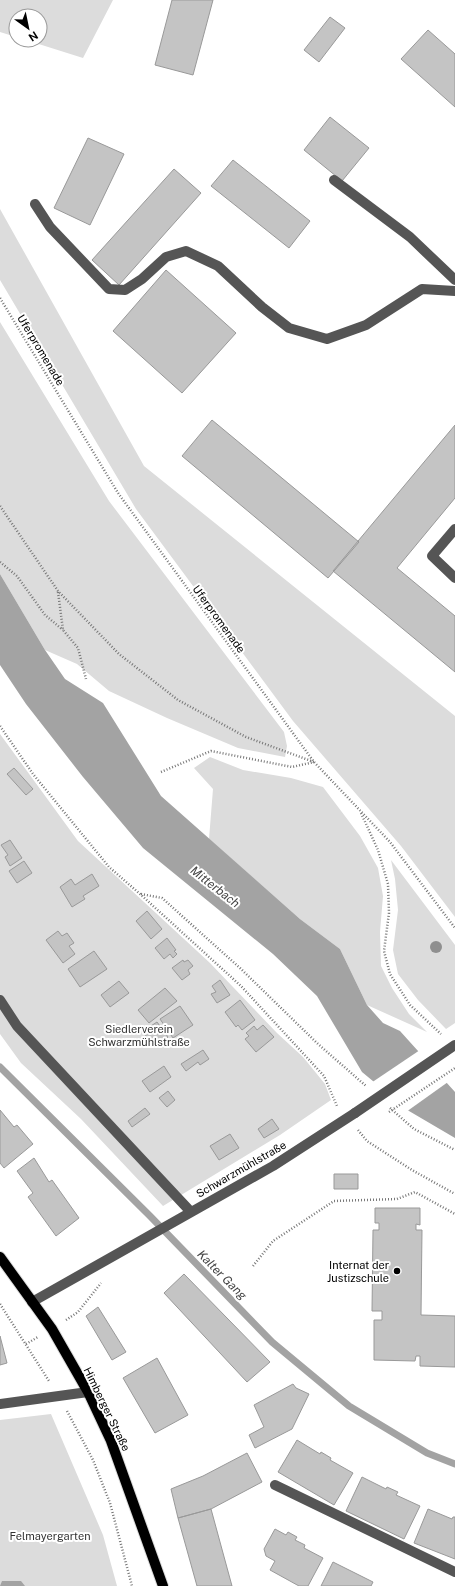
<svg xmlns="http://www.w3.org/2000/svg" width="455" height="1586" font-family="'Public Sans',sans-serif">
<style>
.green{fill:#dcdcdc}
.water{fill:#a3a3a3}
.pier{fill:#fff}
.lines{fill:none;stroke-linecap:round;stroke-linejoin:round}
.stream{stroke:#a3a3a3;stroke-width:7}
.building{fill:#c4c4c4;stroke:#999}
.major-casing{stroke:#dbdbdb;stroke-width:12}
.path{stroke:#777;stroke-width:2.5;stroke-dasharray:1 2;stroke-linecap:butt}
.minor{stroke:#555;stroke-width:10}
.major{stroke:#000;stroke-width:10}
.path-bridge{stroke:#777;stroke-width:2.5;stroke-dasharray:1 2;stroke-linecap:butt}
.minor-bridge{stroke:#555;stroke-width:10}
.tree{fill:#8f8f8f}
.poi-dot{fill:#000;stroke:#fff;stroke-width:1.5}
.labels{text-anchor:middle;stroke-width:4;stroke-linejoin:round;paint-order:stroke}
.street-label{font-size:11px;fill:#000;stroke:#fff}
.park-label{font-size:11px;fill:#333;stroke:#fff}
.poi-label{font-size:11px;fill:#000;stroke:#fff;text-anchor:end}
.water-label{font-size:12px;font-style:italic;fill:#444;stroke:#fff}
</style>
<rect width="100%" height="100%" fill="#fff"/>
<path class="green" d="M 0,0 L 113,0 L 83,58 L 26,40 L 40,40 L 40,16 L 16,16 L 16,37 L 0,32 Z
M 0,209 L 144,466 L 455,716 L 455,917 L 401,846 L 293,721 L 136,509 L 0,280 Z
M 0,322 L 109,501 L 284,732 L 287,746 L 285,757 L 238,748 L 167,718 L 109,691 L 77,664 L 45,650 L 0,574 Z
M 0,734 L 78,841 L 210,963 L 277,1033 L 303,1057 L 325,1084 L 331,1100 L 280,1135 L 163,1206 L 81,1119 L 21,1063 L 0,1034 Z
M 210,757 L 243,770 L 291,778 L 323,787 L 360,836 L 378,868 L 383,896 L 380,932 L 381,966 L 392,988 L 409,1014 L 427,1032 L 367,1005 L 340,949 L 300,919 L 209,839 L 213,789 L 194,768 Z
M 391,860 L 455,945 L 455,1023 L 446,1029 L 418,1000 L 398,974 L 393,950 L 398,910 L 395,879 Z
M 51,1414 L 103,1535 L 117,1586 L 0,1586 L 0,1420 Z"/>
<path class="water" d="M 0,574 L 45,650 L 65,679 L 103,703 L 161,796 L 300,919 L 340,949 L 367,1005 L 383,1023 L 400,1031 L 455,1092 L 455,1138 L 409,1111 L 362,1072 L 317,996 L 273,954 L 143,848 L 83,777 L 26,704 L 0,665 Z
M 2,1581 L 21,1581 L 25,1586 L 0,1586 Z"/>
<path class="pier" d="M 420,1050 L 448,1082 L 406,1112 L 371,1083 Z"/>
<g class="lines">
<path class="stream" d="M 0,1067 L 150,1216 L 272,1342 L 349,1406 L 427,1453 L 455,1464"/>
</g>
<path class="building" d="M 172,0 L 213,0 L 193,75 L 155,65 Z
M 330,17 L 345,28 L 319,62 L 304,50 Z
M 428,30 L 455,54 L 455,107 L 401,59 Z
M 330,117 L 369,148 L 342,181 L 304,150 Z
M 88,138 L 124,154 L 90,225 L 54,208 Z
M 233,160 L 310,221 L 289,248 L 211,186 Z
M 174,169 L 201,193 L 119,285 L 92,260 Z
M 166,270 L 236,333 L 182,393 L 113,331 Z
M 212,420 L 359,542 L 328,578 L 182,456 Z
M 455,425 L 455,498 L 397,568 L 455,616 L 455,672 L 333,571 Z
M 14,768 L 33,789 L 26,795 L 7,774 Z
M 10,840 L 22,858 L 10,866 L 5,857 L 8,855 L 1,845 Z
M 24,861 L 32,873 L 17,883 L 9,871 Z
M 92,874 L 99,886 L 83,896 L 85,899 L 72,907 L 60,887 L 71,879 L 75,885 Z
M 147,911 L 162,929 L 151,939 L 136,921 Z
M 58,931 L 62,936 L 67,933 L 74,943 L 69,946 L 75,954 L 63,963 L 46,940 Z
M 167,938 L 176,950 L 174,951 L 177,954 L 173,958 L 170,954 L 164,959 L 155,948 Z
M 94,951 L 107,969 L 80,987 L 68,969 Z
M 183,960 L 184,962 L 188,960 L 193,966 L 188,970 L 190,974 L 182,980 L 172,968 Z
M 220,980 L 230,995 L 217,1003 L 211,994 L 216,992 L 212,986 Z
M 119,981 L 129,993 L 110,1007 L 101,995 Z
M 165,988 L 177,1001 L 149,1023 L 138,1010 Z
M 240,1000 L 255,1020 L 242,1030 L 238,1025 L 236,1027 L 225,1012 Z
M 180,1006 L 193,1025 L 173,1038 L 160,1019 Z
M 157,1022 L 168,1037 L 153,1047 L 143,1031 Z
M 263,1025 L 274,1037 L 256,1052 L 245,1039 L 249,1036 L 246,1033 L 254,1026 L 257,1030 Z
M 203,1050 L 209,1059 L 200,1065 L 198,1062 L 186,1071 L 181,1064 Z
M 164,1066 L 171,1077 L 150,1092 L 142,1081 Z
M 168,1091 L 175,1100 L 167,1107 L 159,1098 Z
M 145,1108 L 150,1114 L 132,1127 L 128,1121 Z
M 0,1110 L 14,1127 L 17,1125 L 33,1144 L 4,1168 L 0,1163 Z
M 272,1119 L 279,1129 L 264,1138 L 258,1129 Z
M 230,1134 L 239,1148 L 219,1160 L 210,1146 Z
M 34,1158 L 49,1182 L 52,1180 L 79,1218 L 56,1236 L 28,1197 L 33,1193 L 17,1171 Z
M 334,1174 L 358,1174 L 358,1189 L 334,1189 Z
M 375,1208 L 420,1208 L 420,1225 L 416,1224 L 416,1230 L 422,1230 L 421,1315 L 455,1316 L 455,1367 L 420,1366 L 420,1356 L 416,1356 L 415,1361 L 374,1360 L 374,1320 L 382,1320 L 382,1311 L 372,1311 L 373,1230 L 379,1230 L 379,1223 L 375,1223 Z
M 184,1274 L 270,1362 L 247,1382 L 164,1293 Z
M 98,1307 L 126,1352 L 112,1360 L 86,1316 Z
M 0,1336 L 7,1363 L 0,1365 Z
M 157,1358 L 188,1415 L 155,1433 L 123,1378 Z
M 293,1384 L 296,1388 L 309,1394 L 292,1429 L 255,1448 L 249,1435 L 264,1427 L 254,1405 Z
M 297,1440 L 320,1454 L 321,1452 L 331,1458 L 330,1460 L 353,1473 L 334,1505 L 278,1472 Z
M 247,1453 L 262,1482 L 211,1509 L 178,1518 L 171,1489 L 203,1476 Z
M 362,1477 L 386,1489 L 387,1487 L 398,1492 L 396,1495 L 420,1506 L 404,1539 L 346,1511 Z
M 211,1509 L 232,1586 L 197,1586 L 178,1518 Z
M 428,1509 L 452,1519 L 453,1517 L 455,1517 L 455,1559 L 414,1543 Z
M 275,1529 L 286,1535 L 288,1532 L 297,1537 L 295,1540 L 305,1545 L 304,1548 L 323,1558 L 308,1586 L 299,1586 L 270,1570 L 275,1561 L 266,1556 L 264,1549 Z
M 333,1562 L 373,1582 L 371,1586 L 321,1586 Z"/>
<g class="lines">
<defs>
<path id="major" d="M 0,1257 L 52,1329 L 88,1392 L 111,1441 L 163,1586"/>
</defs>
<use href="#major" class="major-casing"/>
<path class="path" d="M 0,298 L 118,493 L 314,762 L 390,842 L 455,928
M 0,506 L 58,591 L 119,654 L 178,700 L 246,737 L 314,762
M 0,562 L 17,576 L 45,615 L 63,630
M 58,592 L 63,630 L 78,648 L 86,679
M 0,726 L 33,774 L 109,867 L 140,894 L 241,986 L 324,1076 L 337,1106
M 161,772 L 211,751 L 292,767 L 314,762
M 361,813 L 378,850 L 388,884 L 389,913 L 384,951 L 390,974 L 410,1005 L 441,1034
M 141,894 L 162,898 L 240,968 L 318,1044 L 366,1086
M 390,1108 L 414,1129 L 455,1150
M 358,1130 L 367,1141 L 412,1170 L 455,1194
M 253,1266 L 273,1241 L 334,1201 L 397,1199 L 415,1192 L 455,1214
M 0,1304 L 49,1381
M 66,1320 L 78,1312 L 101,1283
M 26,1344 L 38,1337
M 67,1411 L 93,1460 L 110,1503 L 132,1586"/>
<path class="minor" d="M 334,180 L 410,237 L 455,280
M 35,204 L 50,227 L 109,289 L 125,290 L 142,279 L 166,257 L 186,251 L 218,266 L 262,307 L 289,328 L 327,339 L 366,325 L 422,289 L 455,291
M 455,529 L 432,556 L 455,578
M 0,1000 L 17,1026 L 190,1211
M 32,1302 L 273,1166 L 355,1113
M 0,1404 L 88,1392
M 275,1485 L 455,1572"/>
<use href="#major" class="major"/>
<path class="path-bridge" d="M 389,1112 L 455,1068"/>
<path class="minor-bridge" d="M 355,1113 L 455,1045"/>
</g>
<circle class="tree" cx="436" cy="947" r="6"/>
<circle class="poi-dot" cx="397" cy="1271" r="4"/>
<g class="labels">
<g class="street-label">
<text transform="translate(41 350) rotate(59)" y="4">Uferpromenade</text>
<text transform="translate(219 619) rotate(54)" y="4">Uferpromenade</text>
<text transform="translate(241 1169) rotate(-30)" y="4">Schwarzmühlstraße</text>
<text transform="translate(107 1409) rotate(64)" y="4">Himberger Straße</text>
</g>
<g class="park-label">
<text x="139" y="1033">Siedlerverein<tspan x="139" dy="13">Schwarzmühlstraße</tspan></text>
<text x="50" y="1540">Felmayergarten</text>
</g>
<g class="poi-label">
<text x="389" y="1269">Internat der<tspan x="389" dy="13">Justizschule</tspan></text>
</g>
<g class="water-label">
<text transform="translate(215 887) rotate(38)" y="4">Mitterbach</text>
<text transform="translate(222 1275) rotate(45)" y="4">Kalter Gang</text>
</g>
</g>
<g transform="translate(28 28) rotate(147)"><circle r="19" fill="#ffffff" stroke="#999999"/>
<path d="M0-3L7 15L0 10L-7 15Z" fill="#000000"/>
<text y="-6" font-size="11" font-weight="bold" text-anchor="middle" fill="#000000">N</text>
</g>
</svg>
